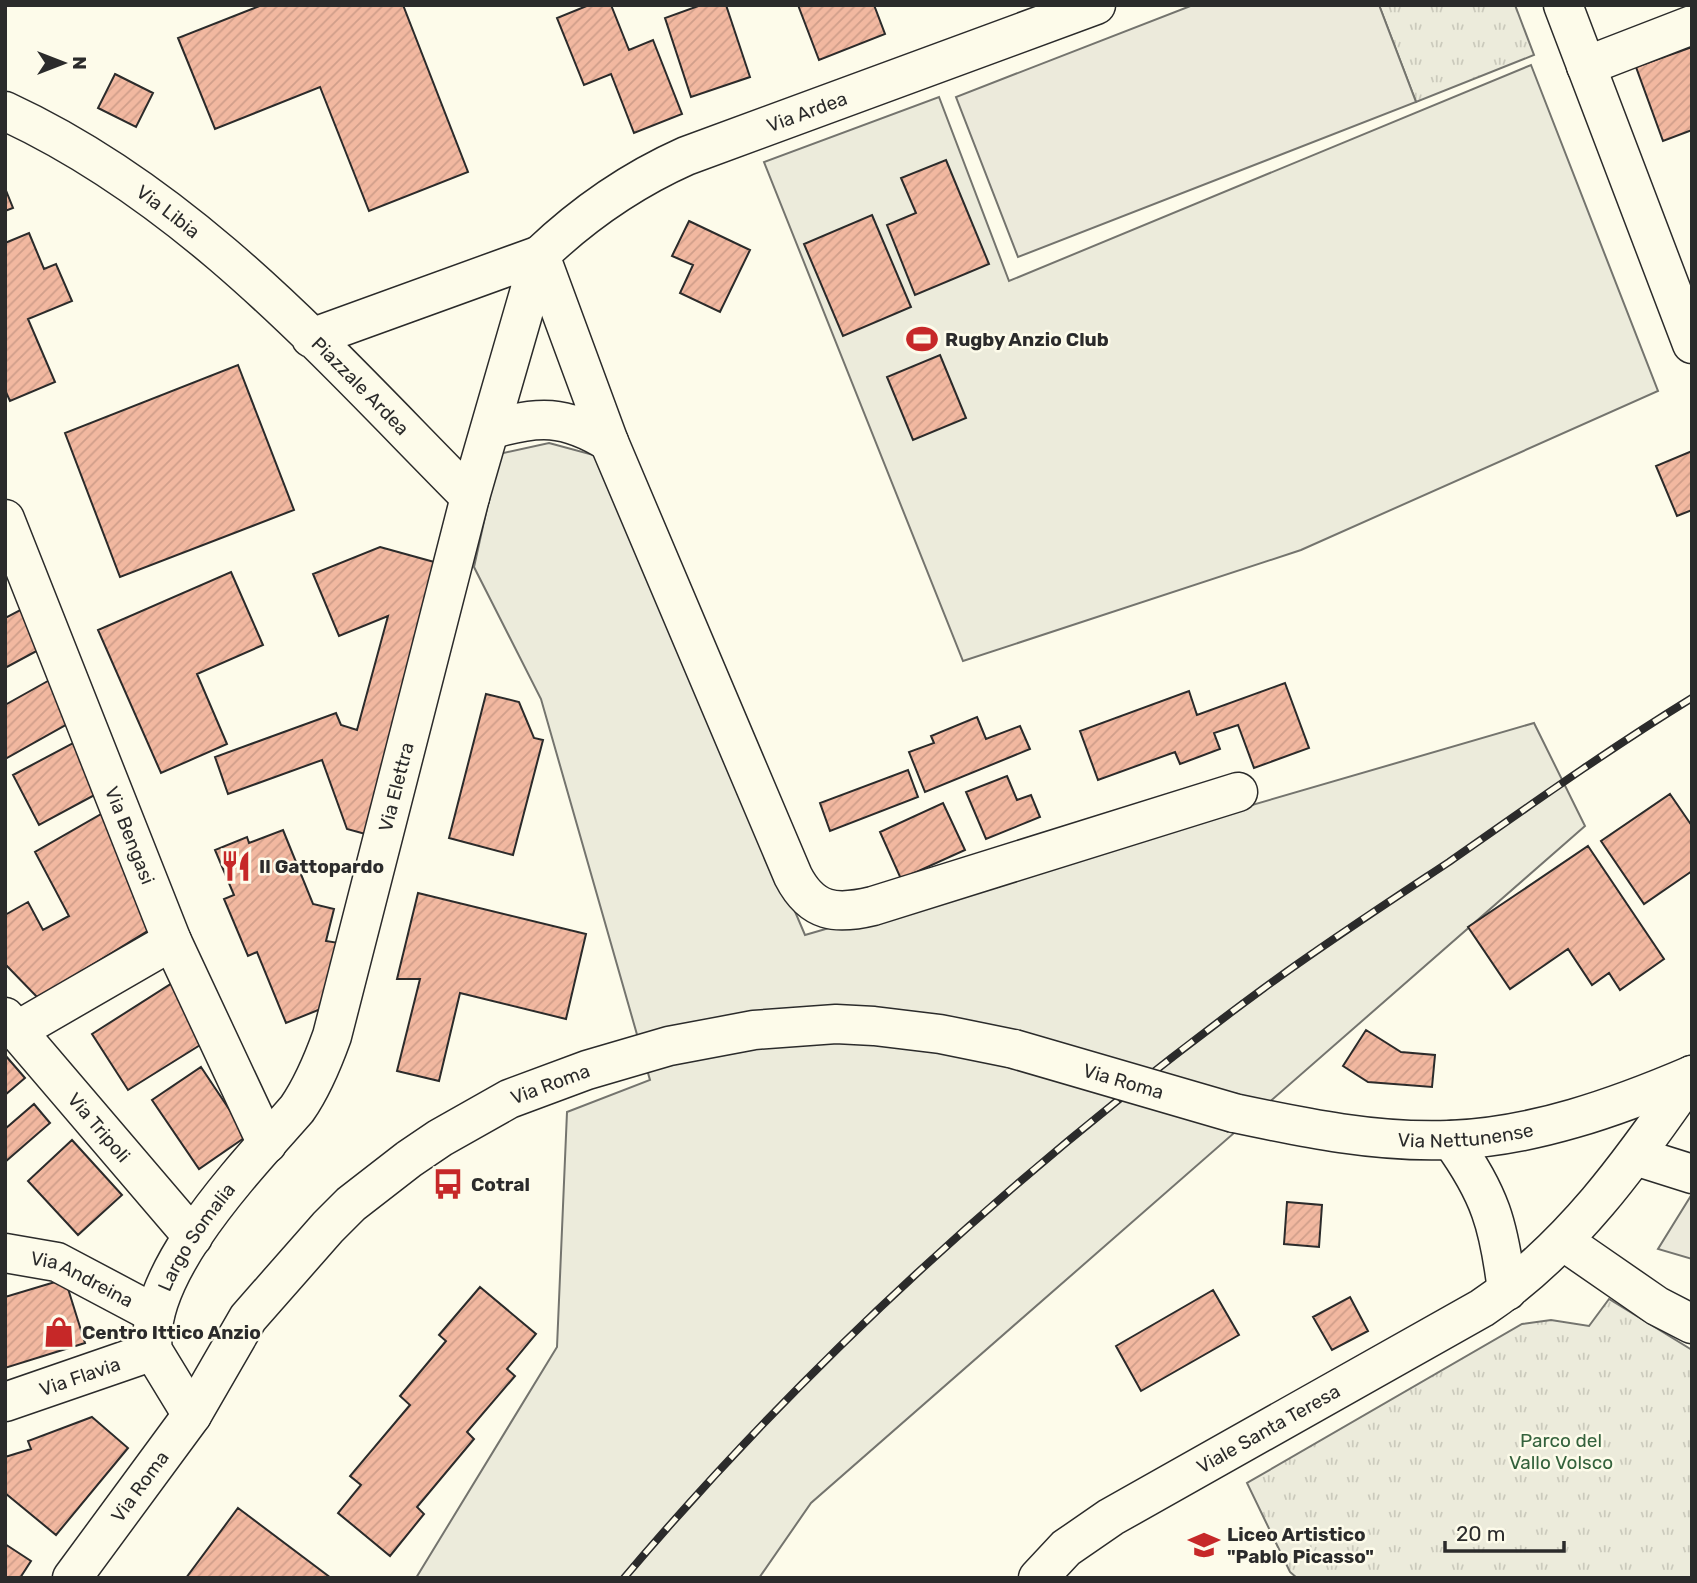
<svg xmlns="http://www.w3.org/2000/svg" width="1697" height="1583" font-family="Rubik,sans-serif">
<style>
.green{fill:#ecebdb;stroke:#74746e;stroke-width:2}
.park{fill:url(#park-tufts);stroke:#74746e;stroke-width:2}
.parking{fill:#eceadb;stroke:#74746e;stroke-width:2}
.building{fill:url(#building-hatch);stroke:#2b2b2b;stroke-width:2}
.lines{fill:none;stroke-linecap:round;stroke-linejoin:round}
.minor-casing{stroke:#2b2b2b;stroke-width:41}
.major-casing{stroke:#2b2b2b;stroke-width:41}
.minor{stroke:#fdfbea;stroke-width:38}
.major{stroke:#fdfbea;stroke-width:38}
.rail-casing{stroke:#2b2b2b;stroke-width:8}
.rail{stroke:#fdfbea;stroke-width:5;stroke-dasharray:16;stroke-linecap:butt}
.major-bridge-casing{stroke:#2b2b2b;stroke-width:41;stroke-linecap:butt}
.major-bridge{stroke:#fdfbea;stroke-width:38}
.labels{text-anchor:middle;stroke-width:5;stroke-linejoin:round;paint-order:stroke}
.street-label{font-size:19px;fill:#2b2b2b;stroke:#fdfbea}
.poi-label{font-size:19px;font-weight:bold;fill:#2b2b2b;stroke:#fdfbea;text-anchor:start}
.park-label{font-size:19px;fill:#34623c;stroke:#fdfbea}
</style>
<defs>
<pattern id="park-tufts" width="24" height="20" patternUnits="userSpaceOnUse" patternTransform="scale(1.75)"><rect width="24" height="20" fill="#ecebdb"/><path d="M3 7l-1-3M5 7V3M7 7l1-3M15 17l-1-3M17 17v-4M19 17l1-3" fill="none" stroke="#cbcabc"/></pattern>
<pattern id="building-hatch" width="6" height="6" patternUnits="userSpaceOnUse" patternTransform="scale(1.75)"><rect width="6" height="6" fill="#f2b8a0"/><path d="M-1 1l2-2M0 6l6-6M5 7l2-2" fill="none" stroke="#d09e8a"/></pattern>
</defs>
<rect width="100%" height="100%" fill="#fdfbea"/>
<path class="green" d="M 1531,65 L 1658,391 L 1301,550 L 963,661 L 764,162 L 939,97 L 1009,281 Z
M 549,443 L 601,457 L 805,935 L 1534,723 L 1585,826 L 811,1503 L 759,1578 L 416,1578 L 557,1347 L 567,1112 L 650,1080 L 541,699 L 474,567 L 499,454 Z"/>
<path class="park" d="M 1379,5 L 1515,5 L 1534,55 L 1416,102 Z
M 1609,1299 L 1692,1350 L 1692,1578 L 1297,1578 L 1290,1572 L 1247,1483 L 1522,1324 L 1551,1320 L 1589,1326 Z"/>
<path class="parking" d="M 1193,5 L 1379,5 L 1416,102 L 1018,257 L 956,97 Z
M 1692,1194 L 1692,1259 L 1658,1249 Z"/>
<path class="building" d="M 262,5 L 403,5 L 468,172 L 369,211 L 320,87 L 215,129 L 178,38 Z
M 589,5 L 611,5 L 629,50 L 653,40 L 682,114 L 634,133 L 611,74 L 584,85 L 557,18 Z
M 701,5 L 726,5 L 750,77 L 691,97 L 665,18 Z
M 798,5 L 874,5 L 885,34 L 819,60 Z
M 1692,47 L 1692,130 L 1663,141 L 1636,67 Z
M 115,74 L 153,93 L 136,127 L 98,108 Z
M 946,160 L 989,264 L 915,295 L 887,225 L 916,213 L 901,178 Z
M 5,188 L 13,208 L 5,211 Z
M 872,215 L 911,307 L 843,336 L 804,244 Z
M 689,221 L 750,250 L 720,312 L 680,293 L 693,265 L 672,256 Z
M 29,233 L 44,269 L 56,264 L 72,301 L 28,319 L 55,382 L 10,401 L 5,390 L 5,243 Z
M 940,355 L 966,418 L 913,440 L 887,377 Z
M 238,365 L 294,510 L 120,577 L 65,433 Z
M 1692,451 L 1692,510 L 1677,516 L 1656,466 Z
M 380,547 L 445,565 L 369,835 L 347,829 L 322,760 L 228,794 L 215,757 L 336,713 L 341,725 L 357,730 L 388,616 L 339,636 L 313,574 Z
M 231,572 L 263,645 L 197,674 L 227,744 L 161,773 L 98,630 Z
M 24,608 L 44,647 L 5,668 L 5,618 Z
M 55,677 L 78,718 L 5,759 L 5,705 Z
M 1285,683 L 1309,748 L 1254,768 L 1238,725 L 1214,733 L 1220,749 L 1180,764 L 1175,752 L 1098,780 L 1080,731 L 1189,691 L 1197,715 Z
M 486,694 L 519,702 L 534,738 L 543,740 L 513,855 L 449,838 Z
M 977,717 L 986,739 L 1020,726 L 1030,749 L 925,792 L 909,752 L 934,743 L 931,736 Z
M 75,742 L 102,791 L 39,825 L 13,775 Z
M 908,770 L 918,797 L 830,831 L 820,803 Z
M 1007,776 L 1017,800 L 1031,795 L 1040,817 L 986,839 L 966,792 Z
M 1670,794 L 1692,826 L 1692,871 L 1644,904 L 1601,841 Z
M 943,803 L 965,850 L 901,879 L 880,832 Z
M 110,809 L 154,927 L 38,998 L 5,964 L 5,915 L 28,902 L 43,930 L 69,916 L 35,852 Z
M 283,830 L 313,904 L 334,909 L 326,941 L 339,943 L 338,1002 L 286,1023 L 257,952 L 248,956 L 224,899 L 234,895 L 215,850 L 247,837 L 249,843 Z
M 1588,846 L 1664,959 L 1620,990 L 1609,973 L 1592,985 L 1568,949 L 1510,989 L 1468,927 Z
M 418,893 L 586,934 L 566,1019 L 460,993 L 439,1081 L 397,1071 L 420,979 L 397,979 Z
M 177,980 L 213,1037 L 128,1090 L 92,1034 Z
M 1366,1030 L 1401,1052 L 1435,1055 L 1432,1087 L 1368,1082 L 1343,1066 Z
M 5,1055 L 25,1078 L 5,1095 Z
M 201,1067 L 247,1136 L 199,1169 L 152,1100 Z
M 34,1104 L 50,1123 L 5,1162 L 5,1129 Z
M 72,1140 L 122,1195 L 78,1235 L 28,1181 Z
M 1287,1202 L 1322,1205 L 1319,1247 L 1284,1244 Z
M 65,1279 L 85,1343 L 5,1368 L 5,1297 Z
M 480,1287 L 536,1334 L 507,1369 L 515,1376 L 467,1432 L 474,1439 L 417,1507 L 424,1514 L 390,1556 L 338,1513 L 361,1485 L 350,1476 L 410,1405 L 400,1396 L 446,1341 L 439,1335 Z
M 1213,1290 L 1239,1335 L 1141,1391 L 1116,1346 Z
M 1350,1297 L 1368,1331 L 1332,1350 L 1313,1317 Z
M 92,1417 L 128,1448 L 56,1535 L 5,1493 L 5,1457 L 31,1449 L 28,1441 Z
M 238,1508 L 331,1578 L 186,1578 Z
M 5,1544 L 31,1561 L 20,1578 L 5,1578 Z"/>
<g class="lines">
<defs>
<g id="minor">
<path d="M 1563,5 L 1692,344"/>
<path d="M 1586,66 L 1692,25"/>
<path id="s1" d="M 5,111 C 193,198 327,353 470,497 L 540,255 L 311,338"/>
<path id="s2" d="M 490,430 C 538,415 565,415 609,442 L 540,255 C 584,213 630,181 686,156 L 1096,5"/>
<path d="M 609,442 L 793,876 C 812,913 836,915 873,906 L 1238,792"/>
<path id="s3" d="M 5,519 L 172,941 L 267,1144"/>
<path id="s4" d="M 5,1017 L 193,1237"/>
<path d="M 18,1030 L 172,941"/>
<path d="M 1451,1140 C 1490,1194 1499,1225 1507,1291"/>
<path d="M 1635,1156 L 1692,1174"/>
<path d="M 1563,1241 L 1657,1306 L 1692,1324"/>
<path id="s5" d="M 5,1253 L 57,1262 L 155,1314"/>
<path id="s6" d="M 5,1402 L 153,1351"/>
<path id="s7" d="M 192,1415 L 153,1351 C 142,1273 249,1164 297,1109 C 313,1086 323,1061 332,1036 L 470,497"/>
<path id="s8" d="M 1038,1578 L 1066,1548 L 1111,1517 L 1482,1308 C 1570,1249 1632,1162 1692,1075"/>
</g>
<g id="major">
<path id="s9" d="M 1234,1113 C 1305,1128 1377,1143 1450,1140 C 1533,1137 1617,1107 1692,1075"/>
<path id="s10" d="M 72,1578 L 192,1415 L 248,1318 L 328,1227 L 351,1204 L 409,1159 L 440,1138 L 509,1099 L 587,1070 L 669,1046 L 754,1030 L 836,1024 L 874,1026 L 940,1034 L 1014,1049"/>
</g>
</defs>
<use href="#minor" class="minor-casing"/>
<use href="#major" class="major-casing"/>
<use href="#minor" class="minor"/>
<use href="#major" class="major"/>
<defs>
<path id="rail" d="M 624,1578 C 812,1356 1030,1160 1264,988 C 1324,944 1387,903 1449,862 C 1529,806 1609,749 1692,698"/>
</defs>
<use href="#rail" class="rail-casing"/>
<use href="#rail" class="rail"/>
<defs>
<g id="major-bridge">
<path id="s11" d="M 1014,1049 L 1234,1113"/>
</g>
</defs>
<use href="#major-bridge" class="major-bridge-casing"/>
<use href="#major-bridge" class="major-bridge"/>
</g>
<defs>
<symbol id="stadium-bare" viewBox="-9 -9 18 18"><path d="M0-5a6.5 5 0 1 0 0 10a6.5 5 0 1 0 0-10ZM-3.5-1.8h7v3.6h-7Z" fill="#c62828" stroke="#fdfbea" stroke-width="2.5" paint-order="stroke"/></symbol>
<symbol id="restaurant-bare" viewBox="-9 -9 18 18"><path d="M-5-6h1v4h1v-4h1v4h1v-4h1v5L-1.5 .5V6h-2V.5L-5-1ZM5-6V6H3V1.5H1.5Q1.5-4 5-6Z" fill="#c62828" stroke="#fdfbea" stroke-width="2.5" paint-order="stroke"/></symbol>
<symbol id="bus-bare" viewBox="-9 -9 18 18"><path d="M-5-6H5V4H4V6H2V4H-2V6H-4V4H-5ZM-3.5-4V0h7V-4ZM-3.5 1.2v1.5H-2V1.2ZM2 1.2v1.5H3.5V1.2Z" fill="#c62828" stroke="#fdfbea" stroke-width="2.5" paint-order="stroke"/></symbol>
<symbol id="shop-bare" viewBox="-9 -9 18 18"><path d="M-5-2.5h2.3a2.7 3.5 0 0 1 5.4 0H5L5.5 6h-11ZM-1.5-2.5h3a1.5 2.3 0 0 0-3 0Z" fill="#c62828" stroke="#fdfbea" stroke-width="2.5" paint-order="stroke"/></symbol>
<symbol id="school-bare" viewBox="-9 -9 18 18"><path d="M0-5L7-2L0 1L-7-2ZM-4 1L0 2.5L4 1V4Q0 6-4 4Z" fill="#c62828" stroke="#fdfbea" stroke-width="2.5" paint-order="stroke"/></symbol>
</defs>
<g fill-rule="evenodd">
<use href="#stadium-bare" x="900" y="317" width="44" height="44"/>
<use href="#restaurant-bare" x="214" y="844" width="44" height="44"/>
<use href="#bus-bare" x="426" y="1162" width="44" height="44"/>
<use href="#shop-bare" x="37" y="1310" width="44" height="44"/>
<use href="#school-bare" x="1182" y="1523" width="44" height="44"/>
</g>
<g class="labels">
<g class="street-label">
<text dy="7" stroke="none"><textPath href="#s2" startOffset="630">Via Ardea</textPath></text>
<text dy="7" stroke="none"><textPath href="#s1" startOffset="192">Via Libia</textPath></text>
<text dy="7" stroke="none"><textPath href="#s1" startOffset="452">Piazzale Ardea</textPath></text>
<text dy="7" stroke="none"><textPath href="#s7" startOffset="702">Via Elettra</textPath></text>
<text dy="7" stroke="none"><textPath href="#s3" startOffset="340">Via Bengasi</textPath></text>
<text dy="7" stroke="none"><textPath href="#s11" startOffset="114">Via Roma</textPath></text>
<text dy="7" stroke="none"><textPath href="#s10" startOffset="702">Via Roma</textPath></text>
<text dy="7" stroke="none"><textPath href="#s4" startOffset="145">Via Tripoli</textPath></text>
<text dy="7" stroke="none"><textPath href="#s9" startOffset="234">Via Nettunense</textPath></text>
<text dy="7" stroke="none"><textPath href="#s7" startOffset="200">Largo Somalia</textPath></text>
<text dy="7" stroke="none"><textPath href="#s5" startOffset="82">Via Andreina</textPath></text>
<text dy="7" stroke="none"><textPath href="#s6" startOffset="79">Via Flavia</textPath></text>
<text dy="7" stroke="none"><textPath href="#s8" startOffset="276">Viale Santa Teresa</textPath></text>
<text dy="7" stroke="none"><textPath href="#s10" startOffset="114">Via Roma</textPath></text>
</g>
<g class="poi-label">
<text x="945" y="346">Rugby Anzio Club</text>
<text x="259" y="873">Il Gattopardo</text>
<text x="471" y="1191">Cotral</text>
<text x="82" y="1339">Centro Ittico Anzio</text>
<text x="1227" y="1541">Liceo Artistico<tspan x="1227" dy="22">"Pablo Picasso"</tspan></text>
</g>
<g class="park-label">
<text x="1561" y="1447">Parco del<tspan x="1561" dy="22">Vallo Volsco</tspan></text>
</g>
</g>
<rect width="1697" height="1583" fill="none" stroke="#2b2b2b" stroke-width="14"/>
<g transform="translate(63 63) rotate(90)" stroke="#fdfbea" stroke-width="5" paint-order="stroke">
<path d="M0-5L12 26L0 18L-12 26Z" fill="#2b2b2b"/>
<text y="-10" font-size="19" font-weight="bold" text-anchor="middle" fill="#2b2b2b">N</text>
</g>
<path d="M1445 1541v10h119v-10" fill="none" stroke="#2b2b2b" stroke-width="3.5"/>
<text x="1456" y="1541" font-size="21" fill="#2b2b2b" stroke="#fdfbea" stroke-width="5" paint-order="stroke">20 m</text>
</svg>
